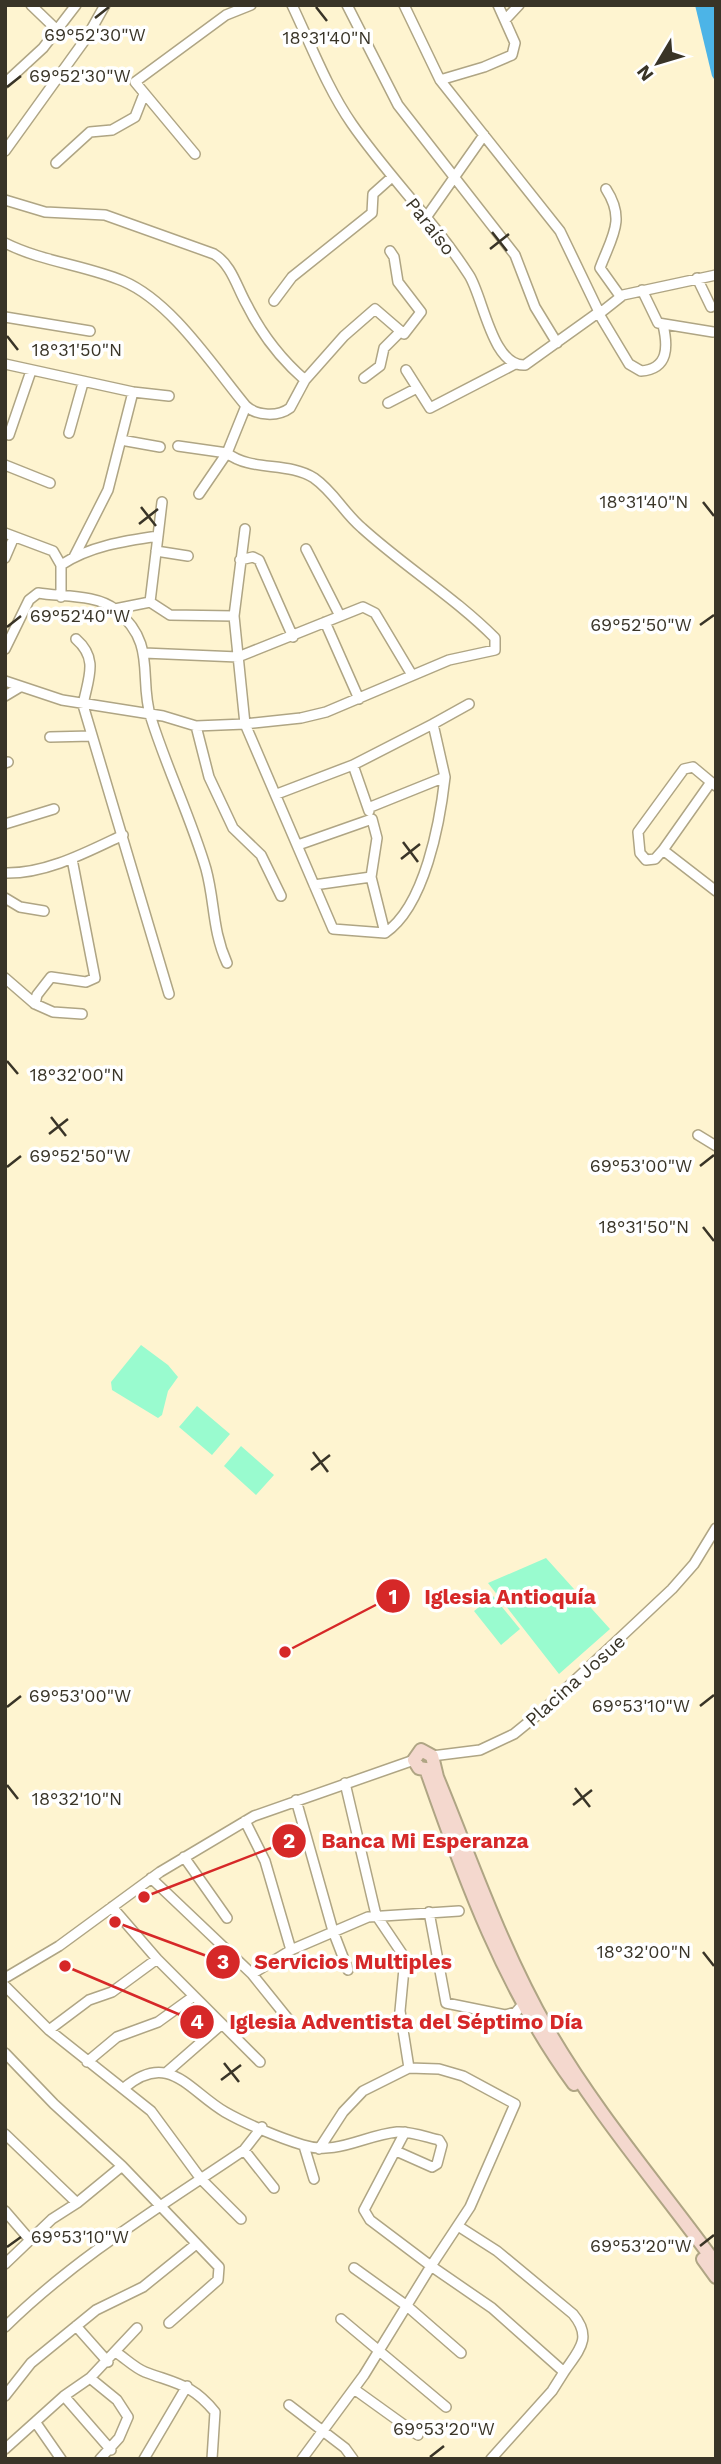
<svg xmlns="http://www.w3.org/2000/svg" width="721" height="2464" font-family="'Work Sans',sans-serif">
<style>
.green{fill:#99fbcf}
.water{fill:#4cb4e7}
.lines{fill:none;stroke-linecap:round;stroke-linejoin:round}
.street-casing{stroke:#afa584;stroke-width:12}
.secondary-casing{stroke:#afa584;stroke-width:16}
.street{stroke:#fff;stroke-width:9}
.secondary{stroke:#f4d8ce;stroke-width:12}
.ticks{fill:none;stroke:#393427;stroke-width:2.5}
.labels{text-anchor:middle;stroke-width:7;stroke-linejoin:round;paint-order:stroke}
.street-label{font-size:19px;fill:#393427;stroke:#fff}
.ticks-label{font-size:18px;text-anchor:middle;fill:#393427;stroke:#fff;stroke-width:7;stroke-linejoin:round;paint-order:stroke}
.leader{fill:none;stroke:#d62828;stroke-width:2.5}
.callout-dot{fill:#d62828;stroke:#fff;stroke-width:2.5}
.mark-label{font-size:21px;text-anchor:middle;font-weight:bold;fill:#fff}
.callout-label{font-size:21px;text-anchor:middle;font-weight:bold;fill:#d62828;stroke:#fff;stroke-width:7;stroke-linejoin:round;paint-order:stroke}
</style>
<rect width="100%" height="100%" fill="#fef4d0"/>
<path class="green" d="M 141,1345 L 168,1365 L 178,1377 L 168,1391 L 162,1415 L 158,1418 L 112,1390 L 111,1382 Z
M 197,1406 L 230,1434 L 212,1455 L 179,1427 Z
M 241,1446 L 274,1475 L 256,1495 L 224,1466 Z
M 546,1558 L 610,1629 L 559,1674 L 488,1583 Z
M 493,1596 L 520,1629 L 501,1645 L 474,1611 Z"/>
<path class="water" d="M 695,5 L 716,5 L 716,82 L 712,76 Z"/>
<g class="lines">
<defs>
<path id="street" d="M 31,5 L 57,30
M 292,5 C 311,45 327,88 352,124 C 388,176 435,222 469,275 C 483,296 492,367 525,365 L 599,312 L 560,231 L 440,80 L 404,5
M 347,5 L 398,105 L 515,255 L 535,307 L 557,343
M 505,20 L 519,5
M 440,80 L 484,67 L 512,55 L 515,43 L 498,5
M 5,83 L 43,48 L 76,5
M 5,151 L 87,37 L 105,5
M 195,154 L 135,82 L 226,15 L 251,5
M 56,163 L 90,132 L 112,130 L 135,117 L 144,94
M 606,189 C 626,220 612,236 600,268 L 620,296
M 5,200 L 45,212 L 105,215 L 214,254 C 232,265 237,288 247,305 C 261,333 282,360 305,380
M 425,219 L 484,135
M 5,243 C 43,262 85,265 123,281 C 172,302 212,365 246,406 C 257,416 278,417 290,408 L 305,380 L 344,336 L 375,309 L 404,334 L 421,312 L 398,282 L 394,257 L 390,251
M 697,278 L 711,307
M 642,290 L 658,323 L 713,332
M 274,301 L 292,277 L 372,213 L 373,194 L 392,177
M 5,317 L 90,331
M 663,325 C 668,346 669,369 641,371 L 629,364 L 599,314 L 623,295 L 716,275
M 5,364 L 133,392 L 108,490 L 74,557
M 406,370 L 430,408 L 515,364
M 364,378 L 380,366 L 384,348 L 401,331
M 133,392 L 169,396
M 388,403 L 417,388
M 69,433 L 83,383
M 9,435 L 31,371
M 121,440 L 160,447
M 178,446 L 227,453 L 199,494
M 5,465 L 50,483
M 245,529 L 234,616 L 245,724 L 333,929 L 385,933 C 425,906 440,822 445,777
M 5,533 L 53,551 L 61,565
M 158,536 L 162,502
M 306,549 L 340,616
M 156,551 L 188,556
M 5,558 L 14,537
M 240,560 L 253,557 L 259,560 L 293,637
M 61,597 L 61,565 C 90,546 124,541 158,536 L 150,602
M 150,602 L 170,615 L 234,616
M 115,609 L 150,602
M 325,622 L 359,699
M 76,639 C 99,659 88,678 83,705 L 169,994
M 5,649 L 29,600 L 38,593 C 61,597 97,594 116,610 C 158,644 138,678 151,718 C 167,769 191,818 206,869 C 215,902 212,930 227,963
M 144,653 L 238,657 L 363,607 L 375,613 L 412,675
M 5,681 L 62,700 L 163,716 L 196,726 L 245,724 L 301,718 L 326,712 L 449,660 L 495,650 L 495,638 C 454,597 405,567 362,528 C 344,513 334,492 314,478 C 288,461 251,472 227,453 L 246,406
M 5,696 L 20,687
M 433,724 L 469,704
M 196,726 L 209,777 L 233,828 L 261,855 L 281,896
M 50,737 L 92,736
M 5,763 L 8,762
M 353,765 L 433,724 L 445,777 L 368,808
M 716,786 L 711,782 L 663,850 L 716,891
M 277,794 L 353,765 L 369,811
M 5,824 L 54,809
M 298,845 L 372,819 L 377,838 L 371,877 L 314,885
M 663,850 L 655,859 L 646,860 L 640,853 L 638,832 L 684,769 L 693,767 L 711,782
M 72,859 L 95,978 L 86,982 L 51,977 L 37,995 L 35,1004 L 53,1012 L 82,1014
M 5,873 C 46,874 87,852 123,835
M 371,877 L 385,933
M 5,898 L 20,907 L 44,911
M 5,978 L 35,1004
M 698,1135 L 716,1146
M 432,1756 L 480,1750 L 514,1734 L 541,1712 L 672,1589 L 694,1564 L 716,1528
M 345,1783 L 376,1915 L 405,1958 L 400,2011 L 409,2068
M 296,1800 L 333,1931 L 348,1970
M 245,1821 L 265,1861 L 291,1950
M 184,1857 L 227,1918
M 151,1878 L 252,1974 L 291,1950 L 368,1917 L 459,1911
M 112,1907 L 157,1959 L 260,2062
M 429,1912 L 446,2003 L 505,2015 L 516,2012 L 524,2003
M 252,1974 L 289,2020
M 5,1978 L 59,1946 L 160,1872 L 254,1816 L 414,1760
M 5,1986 L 49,2030 L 151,2111 L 201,2179 L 241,2219
M 49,2030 L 89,2000 L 112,1992 L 157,1959
M 5,2053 L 54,2104 L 122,2166 L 219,2267 L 218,2280 L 169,2323
M 87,2062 L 117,2037 L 158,2022 L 194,1996
M 167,2072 L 222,2024
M 124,2088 C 169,2050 189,2091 225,2112 C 246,2124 280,2138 303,2145 C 336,2156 365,2135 397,2132 C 410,2131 426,2137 439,2140 L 442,2145 L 437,2164 L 432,2167 L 396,2151
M 5,2134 L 77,2203
M 304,2146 L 314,2179
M 319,2149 L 343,2112 L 363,2091 L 409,2068 L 439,2069 L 463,2076 L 515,2104 L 470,2207 L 431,2266 L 492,2308 L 564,2372 L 552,2391 L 491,2459
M 244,2150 L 274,2188
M 5,2211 L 30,2240
M 458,2226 L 497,2251 L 573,2314 C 593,2338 579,2350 564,2372
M 5,2264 L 52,2219 L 77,2203 L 122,2166
M 354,2268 L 407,2306 L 461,2353
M 341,2319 L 446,2407
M 76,2326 L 108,2362
M 5,2327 C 76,2257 163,2205 244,2150 L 262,2127
M 117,2353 C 126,2359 135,2368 145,2372 C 177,2384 192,2384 215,2412 L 212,2459
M 90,2378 L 117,2400 L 128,2417 L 119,2438 L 100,2459
M 354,2389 L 418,2435
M 5,2396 L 31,2363 L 96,2310 L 143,2287 L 195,2245
M 64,2396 L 111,2450
M 289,2405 L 345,2448 L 353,2459
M 36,2423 L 61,2459
M 5,2449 L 64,2396 L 90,2378 L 137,2328
M 144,2459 L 187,2386
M 302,2459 L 364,2375 L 431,2266 L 370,2220 L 364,2210 L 405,2132"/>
<path id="secondary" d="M 425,1769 L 419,1768 L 414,1760 L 421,1750 L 432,1756 L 437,1777 C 472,1862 502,1950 548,2030 C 596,2113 660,2187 716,2264
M 426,1769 C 464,1878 505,1990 574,2084
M 703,2259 L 716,2277"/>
</defs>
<use href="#street" class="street-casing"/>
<use href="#secondary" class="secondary-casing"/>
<use href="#street" class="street"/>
<use href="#secondary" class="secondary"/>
</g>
<path class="ticks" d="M 316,7 L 327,21M 95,18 L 109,7M 7,87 L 21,76M 492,232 L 507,251M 490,249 L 509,234M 7,336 L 18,350M 703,502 L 714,516M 141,507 L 156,526M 139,524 L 158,509M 700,625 L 714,615M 7,627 L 21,616M 403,842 L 418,862M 401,859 L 420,844M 7,1061 L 18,1074M 51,1117 L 66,1136M 49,1134 L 68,1119M 700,1166 L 714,1155M 7,1167 L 21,1156M 703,1227 L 714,1241M 313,1452 L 328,1472M 311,1470 L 330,1455M 700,1706 L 714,1695M 7,1707 L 21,1696M 7,1785 L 18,1799M 575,1788 L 590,1807M 573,1805 L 592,1790M 703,1952 L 714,1966M 224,2063 L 239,2082M 221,2080 L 241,2065M 700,2246 L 714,2235M 7,2247 L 21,2237M 430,2457 L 444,2446"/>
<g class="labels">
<g class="street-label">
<text transform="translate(431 226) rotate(52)" y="7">Paraíso</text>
<text transform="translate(575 1680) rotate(-42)" y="7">Placina Josue</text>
</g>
</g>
<g class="ticks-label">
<text x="95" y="41">69°52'30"W</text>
<text x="327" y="44">18°31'40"N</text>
<text x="80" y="82">69°52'30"W</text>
<text x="77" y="356">18°31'50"N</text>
<text x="644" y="508">18°31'40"N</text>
<text x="80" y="622">69°52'40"W</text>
<text x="641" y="631">69°52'50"W</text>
<text x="77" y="1081">18°32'00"N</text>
<text x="80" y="1162">69°52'50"W</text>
<text x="641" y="1172">69°53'00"W</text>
<text x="644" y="1233">18°31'50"N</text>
<text x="80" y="1702">69°53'00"W</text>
<text x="641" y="1712">69°53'10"W</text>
<text x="77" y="1805">18°32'10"N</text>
<text x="644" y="1958">18°32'00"N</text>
<text x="80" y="2243">69°53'10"W</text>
<text x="641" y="2252">69°53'20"W</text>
<text x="444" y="2435">69°53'20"W</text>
</g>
<path class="leader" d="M285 1652L393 1596M144 1897L289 1841M115 1922L223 1962M65 1966L197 2022"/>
<g class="callout-dot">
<circle cx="285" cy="1652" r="7"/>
<circle cx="144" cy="1897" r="7"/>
<circle cx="115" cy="1922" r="7"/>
<circle cx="65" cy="1966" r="7"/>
<circle cx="393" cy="1596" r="18"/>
<circle cx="289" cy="1841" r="18"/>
<circle cx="223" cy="1962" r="18"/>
<circle cx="197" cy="2022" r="18"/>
</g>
<g class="mark-label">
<text x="393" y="1604">1</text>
<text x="289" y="1848">2</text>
<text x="223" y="1969">3</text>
<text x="197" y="2029">4</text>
</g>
<g class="callout-label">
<text x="510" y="1604">Iglesia Antioquía</text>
<text x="425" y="1848">Banca Mi Esperanza</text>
<text x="353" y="1969">Servicios Multiples</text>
<text x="406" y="2029">Iglesia Adventista del Séptimo Día</text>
</g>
<rect width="721" height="2464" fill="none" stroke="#393427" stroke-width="14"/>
<g transform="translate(658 63) rotate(232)" stroke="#ffffff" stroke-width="5" paint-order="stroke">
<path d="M0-5L12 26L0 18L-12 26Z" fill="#393427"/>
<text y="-10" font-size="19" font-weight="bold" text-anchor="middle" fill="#393427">N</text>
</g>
</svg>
